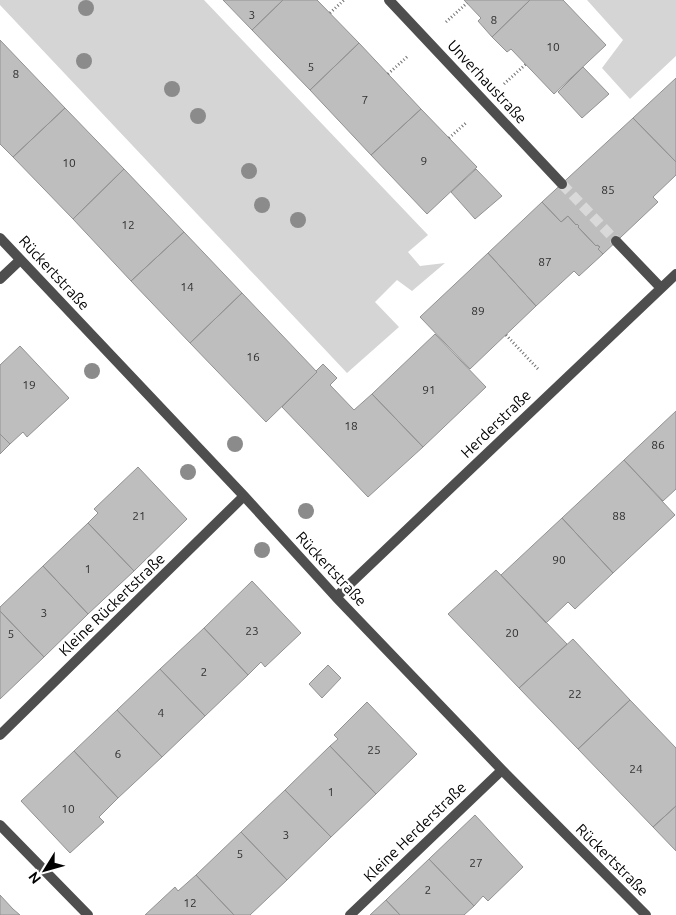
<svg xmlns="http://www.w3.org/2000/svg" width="676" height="915" font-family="Ubuntu,sans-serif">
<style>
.green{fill:#d5d5d5}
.building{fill:#bebebe;stroke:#929292}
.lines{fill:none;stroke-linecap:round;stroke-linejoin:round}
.minor-tunnel{stroke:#d9d9d9;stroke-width:10;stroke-dasharray:10 5;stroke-linecap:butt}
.path{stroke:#707070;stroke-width:3;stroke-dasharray:1 2.5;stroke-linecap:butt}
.minor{stroke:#4e4e4e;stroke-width:10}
.tree{fill:#8b8b8b}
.labels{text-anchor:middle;stroke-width:4.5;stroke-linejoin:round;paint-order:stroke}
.number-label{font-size:12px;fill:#303030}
.street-label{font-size:15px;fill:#000;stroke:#fff}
</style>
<rect width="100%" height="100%" fill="#fff"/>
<path class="green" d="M 0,0 L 204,0 L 428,235 L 408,252 L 420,266 L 445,263 L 412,291 L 397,280 L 375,302 L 399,327 L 347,373 L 0,5 Z
M 587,0 L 676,0 L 676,56 L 630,99 L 602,68 L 623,40 Z"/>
<path class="building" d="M 223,0 L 283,0 L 252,30 Z
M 283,0 L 317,0 L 359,43 L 310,90 L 252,30 Z
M 464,0 L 530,0 L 492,37 L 478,21 L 481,18 Z
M 530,0 L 563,0 L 606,45 L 554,94 L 511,49 L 507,52 L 492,37 Z
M 0,40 L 65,108 L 13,157 L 0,144 Z
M 359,43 L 421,109 L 371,155 L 310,90 Z
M 583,67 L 609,94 L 582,118 L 558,92 Z
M 676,78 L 676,162 L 633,118 Z
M 65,108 L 124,169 L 73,219 L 13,157 Z
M 421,109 L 477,167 L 427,214 L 371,155 Z
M 633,118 L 676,162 L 676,175 L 653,197 L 658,202 L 603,254 L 598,249 L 600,247 L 597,245 L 596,246 L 578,227 L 579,226 L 577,224 L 576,225 L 568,216 L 561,222 L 542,202 Z
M 124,169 L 184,232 L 131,281 L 73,219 Z
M 476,169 L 502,196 L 475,219 L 451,192 Z
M 542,202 L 561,222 L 568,216 L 576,225 L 577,224 L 579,226 L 578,227 L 596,246 L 597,245 L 600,247 L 598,249 L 603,254 L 579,276 L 574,271 L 536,306 L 488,253 Z
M 184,232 L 242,293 L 190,343 L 131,281 Z
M 488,253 L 536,306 L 470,369 L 420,317 Z
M 242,293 L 317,372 L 266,422 L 190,343 Z
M 435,334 L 486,387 L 423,447 L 372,394 Z
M 20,346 L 69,398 L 27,437 L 23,432 L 10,444 L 0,434 L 0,365 Z
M 323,364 L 337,378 L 330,385 L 354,410 L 372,394 L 423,447 L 368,497 L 282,407 L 317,372 L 316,371 Z
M 676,411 L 676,489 L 663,501 L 624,460 Z
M 0,434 L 10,444 L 0,454 Z
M 624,460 L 675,515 L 613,573 L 562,518 Z
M 138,467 L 187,519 L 134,571 L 88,523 L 98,513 L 94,509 Z
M 562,518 L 613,573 L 575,609 L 568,602 L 546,623 L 501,575 Z
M 88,523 L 134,571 L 88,614 L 43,566 Z
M 43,566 L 88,614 L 44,657 L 0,611 L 0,607 Z
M 496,570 L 567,644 L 519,688 L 448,614 Z
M 252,581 L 301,633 L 265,667 L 261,662 L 248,675 L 204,628 Z
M 0,611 L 44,657 L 0,699 Z
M 204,628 L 248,675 L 205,716 L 160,669 Z
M 573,639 L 630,700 L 578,749 L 519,688 Z
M 328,665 L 341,678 L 322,698 L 309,684 Z
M 160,669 L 205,716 L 162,757 L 117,710 Z
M 630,700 L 676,748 L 676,806 L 653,827 L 578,749 Z
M 367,702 L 417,754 L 376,794 L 330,746 L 338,739 L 334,735 Z
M 117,710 L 162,757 L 118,798 L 74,751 Z
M 330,746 L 376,794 L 331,837 L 285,790 Z
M 74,751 L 118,798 L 99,817 L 104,822 L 70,853 L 21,801 Z
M 285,790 L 331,837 L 287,880 L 241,832 Z
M 676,806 L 676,851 L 653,827 Z
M 475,815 L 523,867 L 488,901 L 483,896 L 474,906 L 429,859 Z
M 241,832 L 287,880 L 250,915 L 234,915 L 196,875 Z
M 429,859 L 474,906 L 464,915 L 400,915 L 386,900 Z
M 196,875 L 234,915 L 145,915 L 175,887 L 178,891 Z
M 0,895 L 13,909 L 20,915 L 0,915 Z
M 386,900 L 400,915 L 370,915 Z"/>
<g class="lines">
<path class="minor-tunnel" d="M 562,184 L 616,241"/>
<path class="path" d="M 330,13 L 344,0
M 446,22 L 467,3
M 388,74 L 408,56
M 504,84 L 526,64
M 449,138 L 467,122
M 506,335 L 538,369"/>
<path class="minor" d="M 389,0 L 562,184
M 0,238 L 244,496 L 336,597 L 502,770 L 646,915
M 616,241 L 661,288
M 0,279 L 20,260
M 336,597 L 676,274
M 0,735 L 244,496
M 0,825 L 88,915
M 350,915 L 502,770"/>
</g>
<g class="tree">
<circle cx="86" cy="8" r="8"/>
<circle cx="84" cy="61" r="8"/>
<circle cx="172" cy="89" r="8"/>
<circle cx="198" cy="116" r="8"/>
<circle cx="249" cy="171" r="8"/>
<circle cx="262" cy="205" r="8"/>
<circle cx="298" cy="220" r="8"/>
<circle cx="92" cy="371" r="8"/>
<circle cx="235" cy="444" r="8"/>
<circle cx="188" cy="472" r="8"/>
<circle cx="306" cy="511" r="8"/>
<circle cx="262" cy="550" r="8"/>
</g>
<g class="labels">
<g class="number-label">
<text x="252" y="19">3</text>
<text x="494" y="24">8</text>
<text x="553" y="51">10</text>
<text x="311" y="71">5</text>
<text x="16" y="78">8</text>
<text x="365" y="104">7</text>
<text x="424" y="165">9</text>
<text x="69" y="167">10</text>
<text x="608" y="194">85</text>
<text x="128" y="229">12</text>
<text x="545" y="266">87</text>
<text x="187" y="291">14</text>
<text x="478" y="315">89</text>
<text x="253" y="361">16</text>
<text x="29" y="389">19</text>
<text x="429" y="394">91</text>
<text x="351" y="430">18</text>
<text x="658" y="449">86</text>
<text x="139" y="520">21</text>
<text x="619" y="520">88</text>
<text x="559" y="564">90</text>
<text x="88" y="573">1</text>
<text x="44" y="617">3</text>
<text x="252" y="635">23</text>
<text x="512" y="637">20</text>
<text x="11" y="638">5</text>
<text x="204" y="676">2</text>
<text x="575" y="698">22</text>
<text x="161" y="717">4</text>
<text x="374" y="754">25</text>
<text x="118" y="758">6</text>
<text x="636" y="773">24</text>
<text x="331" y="796">1</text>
<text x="68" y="813">10</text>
<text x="286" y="839">3</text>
<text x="240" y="858">5</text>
<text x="476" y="867">27</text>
<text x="428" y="894">2</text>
<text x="190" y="907">12</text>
</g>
<g class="street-label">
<text transform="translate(487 82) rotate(47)" y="5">Unverhaustraße</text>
<text transform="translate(54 273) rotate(47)" y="5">Rückertstraße</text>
<text transform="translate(496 424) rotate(-44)" y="5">Herderstraße</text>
<text transform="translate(331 569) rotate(47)" y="5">Rückertstraße</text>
<text transform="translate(112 605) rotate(-44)" y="5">Kleine Rückertstraße</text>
<text transform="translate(415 832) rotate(-44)" y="5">Kleine Herderstraße</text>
<text transform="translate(612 860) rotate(45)" y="5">Rückertstraße</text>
</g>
</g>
<g transform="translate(45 870) rotate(233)" stroke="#ffffff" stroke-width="4" paint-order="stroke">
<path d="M0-4L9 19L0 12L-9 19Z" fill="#000000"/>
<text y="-8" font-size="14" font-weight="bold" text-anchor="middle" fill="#000000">N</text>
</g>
</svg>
